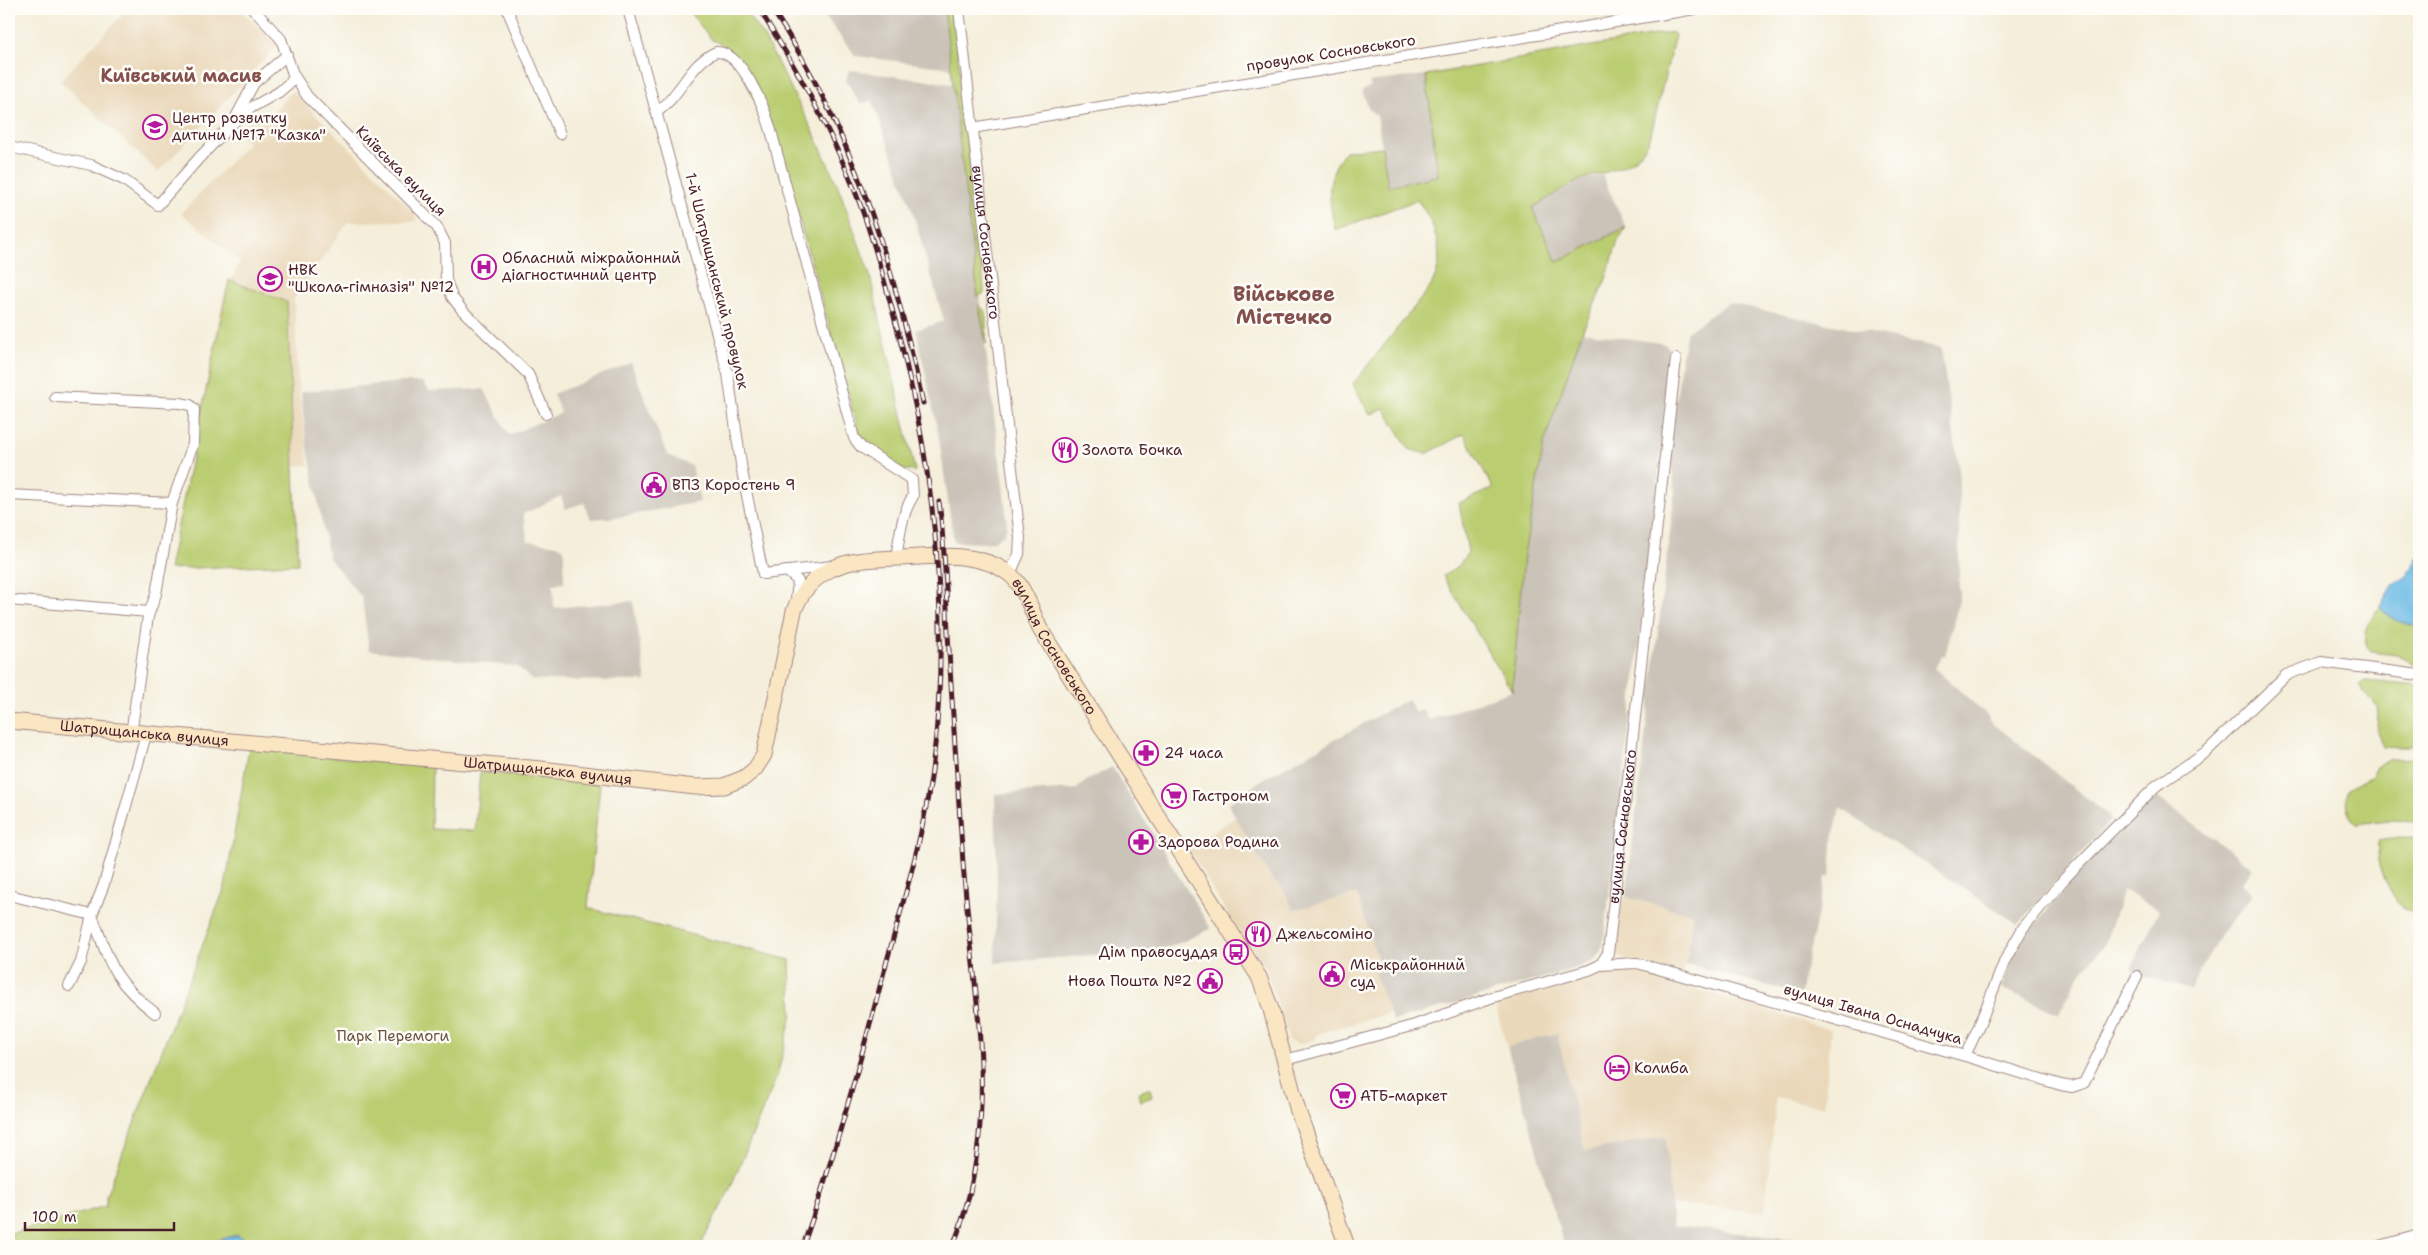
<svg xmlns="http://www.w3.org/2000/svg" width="2428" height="1255" font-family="'Shantell Sans',sans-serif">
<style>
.built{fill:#ead8ba}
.industrial{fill:#cac3b8}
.green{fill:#bacd71;stroke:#82764e}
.water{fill:#6abae5;stroke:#5a6c88}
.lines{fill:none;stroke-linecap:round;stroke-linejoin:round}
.street-casing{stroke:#9f8682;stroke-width:12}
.secondary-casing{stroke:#9f8682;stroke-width:17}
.street{stroke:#fff;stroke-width:10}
.secondary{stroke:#fbe6c4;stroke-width:15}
.rail-casing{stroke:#4a1f2b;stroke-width:5}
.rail{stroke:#fdfcf7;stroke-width:3;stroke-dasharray:9;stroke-linecap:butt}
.labels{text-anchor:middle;stroke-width:5;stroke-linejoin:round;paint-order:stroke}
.street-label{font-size:15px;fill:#4a1f2b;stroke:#fdfcf7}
.poi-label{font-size:15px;fill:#4a1f2b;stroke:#fdfcf7;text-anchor:start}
.park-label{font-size:15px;fill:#6c5340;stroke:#fdfcf7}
.quarter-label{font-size:18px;font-weight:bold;fill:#84504d;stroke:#fdfcf7}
.district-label{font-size:20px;font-weight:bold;fill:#84504d;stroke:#fdfcf7}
</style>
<rect width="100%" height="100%" fill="#fdfcf7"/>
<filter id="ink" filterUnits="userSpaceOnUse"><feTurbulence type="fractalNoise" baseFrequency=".02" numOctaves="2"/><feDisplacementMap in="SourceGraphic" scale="10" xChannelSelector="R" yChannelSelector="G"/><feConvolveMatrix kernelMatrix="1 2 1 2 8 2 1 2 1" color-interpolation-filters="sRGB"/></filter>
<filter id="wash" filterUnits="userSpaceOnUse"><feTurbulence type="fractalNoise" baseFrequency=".0096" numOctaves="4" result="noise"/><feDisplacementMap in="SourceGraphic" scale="20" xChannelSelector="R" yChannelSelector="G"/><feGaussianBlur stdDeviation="1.12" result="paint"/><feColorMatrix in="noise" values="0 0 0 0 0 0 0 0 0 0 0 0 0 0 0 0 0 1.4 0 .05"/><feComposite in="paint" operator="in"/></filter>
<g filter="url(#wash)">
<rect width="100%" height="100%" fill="#f4eeda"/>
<path class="built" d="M 128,9 L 239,9 L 278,45 L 158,172 L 60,81 Z
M 292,91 L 414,212 L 416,221 L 348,222 L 294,299 L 298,385 L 309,466 L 192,456 L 223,297 L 240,262 L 181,213 L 249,143 L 238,134 L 260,109 L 269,117 Z
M 1236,817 L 1272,880 L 1283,889 L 1294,910 L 1357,894 L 1381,970 L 1375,972 L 1390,1013 L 1318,1034 L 1313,1040 L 1298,1044 L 1289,1040 L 1265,966 L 1235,926 L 1188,848 Z
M 1626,897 L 1693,914 L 1684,974 L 1624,959 L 1618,955 L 1615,950 L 1621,904 Z
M 1620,970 L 1631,971 L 1724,997 L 1831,1030 L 1824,1107 L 1776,1097 L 1765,1212 L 1671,1204 L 1666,1136 L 1585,1151 L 1557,1033 L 1507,1047 L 1494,1001 L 1554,989 L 1556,986 Z"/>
<path class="industrial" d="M 819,9 L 944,9 L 950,68 L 856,56 Z
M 849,70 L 952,84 L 1005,501 L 1007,526 L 1004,534 L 994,541 L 986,543 L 954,542 L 938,432 L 916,330 L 944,321 L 913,213 L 872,100 L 860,104 L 846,80 Z
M 1426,75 L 1438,176 L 1388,186 L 1377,116 L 1370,111 L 1362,91 L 1371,86 L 1369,82 Z
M 1602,175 L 1626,227 L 1557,262 L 1532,208 L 1582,180 Z
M 1728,303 L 1941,348 L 1959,470 L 1959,601 L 1945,656 L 1942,655 L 1934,668 L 1987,715 L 1990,721 L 2109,816 L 2111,820 L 2018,924 L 1840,808 L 1832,844 L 1830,877 L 1826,877 L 1800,994 L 1686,964 L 1693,914 L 1626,897 L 1675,491 L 1670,453 L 1681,360 L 1687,332 Z
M 1582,332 L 1661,343 L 1667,345 L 1670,352 L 1656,503 L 1603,946 L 1598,956 L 1589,963 L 1574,969 L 1393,1021 L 1374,972 L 1381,970 L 1357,894 L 1294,910 L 1283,889 L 1272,880 L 1228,804 L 1260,781 L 1408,699 L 1415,713 L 1423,709 L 1429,720 L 1512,691 L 1524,555 L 1544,443 Z
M 631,363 L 667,455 L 692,466 L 700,502 L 619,517 L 591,519 L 584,503 L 565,509 L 561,496 L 523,514 L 528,541 L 557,545 L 564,549 L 564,583 L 553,584 L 554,608 L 633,601 L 646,681 L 532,680 L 518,667 L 369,650 L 362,598 L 329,558 L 306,439 L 301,392 L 401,382 L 422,382 L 429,391 L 484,389 L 509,435 L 561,413 L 553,394 Z
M 1112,767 L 1211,929 L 1165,949 L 995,963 L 997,880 L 995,794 L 1077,789 L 1086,781 Z
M 2156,797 L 2253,868 L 2241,883 L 2252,895 L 2218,938 L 2190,990 L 2145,976 L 2131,969 L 2159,910 L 2123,890 L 2105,944 L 2078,977 L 2059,1014 L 2001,988 L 2013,954 L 2020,941 L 2090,860 L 2143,805 Z
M 1557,1033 L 1585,1151 L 1666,1136 L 1673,1226 L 1831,1243 L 1837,1246 L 1564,1246 L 1507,1047 Z"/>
<path class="green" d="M 687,9 L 743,9 L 764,37 L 813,131 L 838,186 L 869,272 L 915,471 C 894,472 869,450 859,433 L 783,161 L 737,62 L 721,44 L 712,40 Z
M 944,9 L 953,9 L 984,288 L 984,293 L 978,297 Z
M 1672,32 L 1675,35 L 1650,138 C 1636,169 1612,169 1583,179 C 1566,186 1548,199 1532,208 L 1557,262 L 1626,227 L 1618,241 L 1606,279 L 1582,332 L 1544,443 L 1524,555 L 1512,691 L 1443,576 L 1458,567 L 1468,552 L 1459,503 L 1493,488 L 1464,434 L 1426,454 L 1409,449 L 1384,408 L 1370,415 L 1353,384 L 1431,286 C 1433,280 1437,274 1438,267 C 1442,244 1431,217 1417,200 L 1335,230 C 1329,197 1324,180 1345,151 L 1382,147 L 1388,186 L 1438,176 L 1426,75 Z
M 229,280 L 287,302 L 298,564 L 169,569 Z
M 979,305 L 986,312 L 986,344 Z
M 2380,607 C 2390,621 2403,623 2419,626 L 2419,666 L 2397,655 L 2371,652 L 2365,644 C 2363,630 2370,617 2380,607 Z
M 2366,681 L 2419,686 L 2419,744 L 2402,748 L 2383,747 L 2377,731 L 2378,707 C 2370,698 2365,697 2359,685 Z
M 249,748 L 432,767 L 431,829 L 475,831 L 480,772 L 600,784 L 588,908 L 790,960 L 792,1015 L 777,1076 L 729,1191 L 700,1246 L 257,1246 L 237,1235 L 197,1246 L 9,1246 L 9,1234 L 106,1206 L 106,1196 L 225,887 Z
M 2416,758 L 2419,760 L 2419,821 L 2388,820 L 2357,824 C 2346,816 2345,802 2347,789 L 2372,776 L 2377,767 L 2385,761 L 2393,759 Z
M 2419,837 L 2419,915 C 2413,912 2403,908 2398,903 C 2388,892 2373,854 2379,840 C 2392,836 2406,840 2419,837 Z
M 1150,1088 L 1152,1097 L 1141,1101 L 1138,1093 Z"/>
<path class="water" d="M 2419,553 L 2419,626 C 2403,623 2390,621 2380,607 L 2394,584 L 2406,577 L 2413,567 Z
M 237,1235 L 257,1246 L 197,1246 Z"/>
</g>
<g filter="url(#ink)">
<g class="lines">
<defs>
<g id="street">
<path d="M 253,9 L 281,39 L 293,74 L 307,96 L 437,227 L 445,243 L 446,280 L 452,297 L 463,311 L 528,374 L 546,414"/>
<path d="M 507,9 L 560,134"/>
<path d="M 628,9 L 728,374 L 742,471 L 763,574 L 832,566"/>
<path id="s1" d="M 959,9 L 1020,538 L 1019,554 L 1010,574"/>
<path d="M 657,112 C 680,96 690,63 716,52 C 741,50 764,107 770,127 L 854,438 L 861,447 L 912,480 L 913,496 C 901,515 900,536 896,558"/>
<path d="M 237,115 L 254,83 L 287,55"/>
<path d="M 972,128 L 1695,9"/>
<path d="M 9,147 L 91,165 L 124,180 L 158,205 L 199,158 L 236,120 L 247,110 L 279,92 L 295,78"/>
<path d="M 55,397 L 180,403 L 190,405 L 194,409 L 193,444 L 172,503 L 156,594 L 148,616 L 131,734"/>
<path d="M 9,495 L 172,503"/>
<path d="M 787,571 L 798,581 L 796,600"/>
<path d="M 9,600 L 149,612"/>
<path d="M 9,895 L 92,915 C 110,963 112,980 155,1013"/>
<path d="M 1600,965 L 1637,963 L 1965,1056 L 1979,1026 L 2005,960 L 2023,928 L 2065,878 L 2156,786 L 2206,752 L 2286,675 L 2321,662 L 2419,675"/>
<path d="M 69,986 L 81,962 L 92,915 L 104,884 L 146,735"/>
<path d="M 1965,1056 L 2061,1085 L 2072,1087 L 2084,1083 L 2137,976"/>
<path id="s2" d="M 1285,1060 L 1415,1025 L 1493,997 L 1589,970 L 1600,965 L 1608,953 L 1676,359"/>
<path d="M 2380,1246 L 2419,1235"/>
</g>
<g id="secondary">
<path id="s3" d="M 9,721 L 541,769 L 695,787 L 724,786 L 744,778 L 755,769 L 764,755 L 794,611 C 800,593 814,578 831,569 C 852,559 874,559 898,558 C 933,557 977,550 1008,573 C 1024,584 1032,612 1040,629 L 1259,977 L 1270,1006 L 1298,1111 L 1347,1246"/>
</g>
</defs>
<use href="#street" class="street-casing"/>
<use href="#secondary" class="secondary-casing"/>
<use href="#street" class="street"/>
<use href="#secondary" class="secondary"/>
<defs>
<path id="rail" d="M 759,9 C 793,62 823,116 848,174 C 867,218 880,264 892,309 C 934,461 953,621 931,778 C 921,846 900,912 882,979 C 858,1069 834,1158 803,1246
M 772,9 C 852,130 893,262 923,403
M 939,502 C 945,546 946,589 948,633 C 952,705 957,776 962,848 C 970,984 1006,1113 953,1246"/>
</defs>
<use href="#rail" class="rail-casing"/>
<use href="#rail" class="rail"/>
</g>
</g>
<defs>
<symbol id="school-ring" viewBox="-11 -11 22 22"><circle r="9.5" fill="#fdfcf7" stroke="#b5179e" stroke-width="1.5"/><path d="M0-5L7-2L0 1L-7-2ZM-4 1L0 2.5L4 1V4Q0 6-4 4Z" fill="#b5179e"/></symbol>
<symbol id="hospital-ring" viewBox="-11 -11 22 22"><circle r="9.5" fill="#fdfcf7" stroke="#b5179e" stroke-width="1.5"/><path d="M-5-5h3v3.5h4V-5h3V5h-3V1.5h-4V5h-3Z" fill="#b5179e"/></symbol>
<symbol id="restaurant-ring" viewBox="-11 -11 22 22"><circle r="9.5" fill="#fdfcf7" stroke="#b5179e" stroke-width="1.5"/><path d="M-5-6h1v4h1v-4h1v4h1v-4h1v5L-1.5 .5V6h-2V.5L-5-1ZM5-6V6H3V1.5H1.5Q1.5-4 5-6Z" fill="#b5179e"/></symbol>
<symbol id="civic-ring" viewBox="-11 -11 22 22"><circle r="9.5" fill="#fdfcf7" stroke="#b5179e" stroke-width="1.5"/><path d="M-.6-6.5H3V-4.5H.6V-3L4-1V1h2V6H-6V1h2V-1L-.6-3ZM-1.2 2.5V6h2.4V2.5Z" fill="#b5179e"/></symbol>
<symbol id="pharmacy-ring" viewBox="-11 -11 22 22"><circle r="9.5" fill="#fdfcf7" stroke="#b5179e" stroke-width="1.5"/><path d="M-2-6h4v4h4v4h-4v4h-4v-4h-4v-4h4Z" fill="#b5179e"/></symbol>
<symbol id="supermarket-ring" viewBox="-11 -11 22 22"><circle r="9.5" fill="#fdfcf7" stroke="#b5179e" stroke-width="1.5"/><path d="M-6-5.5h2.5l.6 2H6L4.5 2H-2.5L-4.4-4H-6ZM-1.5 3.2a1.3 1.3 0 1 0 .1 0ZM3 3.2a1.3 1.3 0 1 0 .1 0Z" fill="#b5179e"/></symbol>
<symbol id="bus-ring" viewBox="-11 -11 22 22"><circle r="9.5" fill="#fdfcf7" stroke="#b5179e" stroke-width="1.5"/><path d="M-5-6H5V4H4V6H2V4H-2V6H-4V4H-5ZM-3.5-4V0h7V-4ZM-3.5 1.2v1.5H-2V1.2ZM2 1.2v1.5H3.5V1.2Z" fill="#b5179e"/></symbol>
<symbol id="hotel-ring" viewBox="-11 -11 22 22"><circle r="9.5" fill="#fdfcf7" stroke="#b5179e" stroke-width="1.5"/><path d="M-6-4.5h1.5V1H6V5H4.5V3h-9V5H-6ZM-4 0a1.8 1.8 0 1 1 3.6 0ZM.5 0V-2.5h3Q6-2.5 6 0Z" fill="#b5179e"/></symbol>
</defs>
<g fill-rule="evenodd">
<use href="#school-ring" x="141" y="113" width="28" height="28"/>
<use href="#hospital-ring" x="470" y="253" width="28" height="28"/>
<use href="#school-ring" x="256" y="265" width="28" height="28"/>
<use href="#restaurant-ring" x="1051" y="436" width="28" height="28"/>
<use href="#civic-ring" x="640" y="471" width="28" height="28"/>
<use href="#pharmacy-ring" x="1132" y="739" width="28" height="28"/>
<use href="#supermarket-ring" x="1160" y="782" width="28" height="28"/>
<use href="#pharmacy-ring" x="1127" y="828" width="28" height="28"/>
<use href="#restaurant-ring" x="1244" y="920" width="28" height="28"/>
<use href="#bus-ring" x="1222" y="938" width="28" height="28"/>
<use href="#civic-ring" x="1318" y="960" width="28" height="28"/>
<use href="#civic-ring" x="1196" y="967" width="28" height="28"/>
<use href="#hotel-ring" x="1603" y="1054" width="28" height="28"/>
<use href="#supermarket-ring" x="1329" y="1082" width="28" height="28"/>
</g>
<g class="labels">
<g class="street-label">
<text transform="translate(1331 53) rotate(-9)" y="5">провулок Сосновського</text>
<text transform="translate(401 171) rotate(45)" y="5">Київська вулиця</text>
<text dy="5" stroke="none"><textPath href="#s1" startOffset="235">вулиця Сосновського</textPath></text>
<text transform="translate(717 281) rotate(76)" y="5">1-й Шатрищанський провулок</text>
<text dy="5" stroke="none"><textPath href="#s3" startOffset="1244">вулиця Сосновського</textPath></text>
<text dy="5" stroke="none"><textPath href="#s3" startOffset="136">Шатрищанська вулиця</textPath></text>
<text dy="5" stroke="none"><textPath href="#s3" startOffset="541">Шатрищанська вулиця</textPath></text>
<text dy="5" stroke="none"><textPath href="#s2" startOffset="471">вулиця Сосновського</textPath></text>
<text transform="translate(1873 1014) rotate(16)" y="5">вулиця Івана Оснадчука</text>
</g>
<g class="poi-label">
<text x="172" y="123">Центр розвитку<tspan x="172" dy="17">дитини №17 "Казка"</tspan></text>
<text x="502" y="263">Обласний міжрайонний<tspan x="502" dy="17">діагностичний центр</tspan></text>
<text x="288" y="275">НВК<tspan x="288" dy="17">"Школа-гімназія" №12</tspan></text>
<text x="1082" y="455">Золота Бочка</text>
<text x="672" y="490">ВПЗ Коростень 9</text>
<text x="1164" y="758">24 часа</text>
<text x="1192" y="801">Гастроном</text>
<text x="1158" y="847">Здорова Родина</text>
<text x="1276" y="939">Джельсоміно</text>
<text x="1218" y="957" text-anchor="end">Дім правосуддя</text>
<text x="1350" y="970">Міськрайонний<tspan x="1350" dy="17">суд</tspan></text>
<text x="1192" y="986" text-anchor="end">Нова Пошта №2</text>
<text x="1634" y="1073">Колиба</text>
<text x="1360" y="1101">АТБ-маркет</text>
</g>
<g class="park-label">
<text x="393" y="1041">Парк Перемоги</text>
</g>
<g class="quarter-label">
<text x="181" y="82">Київський масив</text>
</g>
<g class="district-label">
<text x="1284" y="301">Військове<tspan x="1284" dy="23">Містечко</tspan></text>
</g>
</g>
<rect width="2428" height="1255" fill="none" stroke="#fdfcf7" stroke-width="30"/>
<path d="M25 1222v8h149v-8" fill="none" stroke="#4a1f2b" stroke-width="2.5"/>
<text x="32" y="1222" font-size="15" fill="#4a1f2b" stroke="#fdfcf7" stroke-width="4" paint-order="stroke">100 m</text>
</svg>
